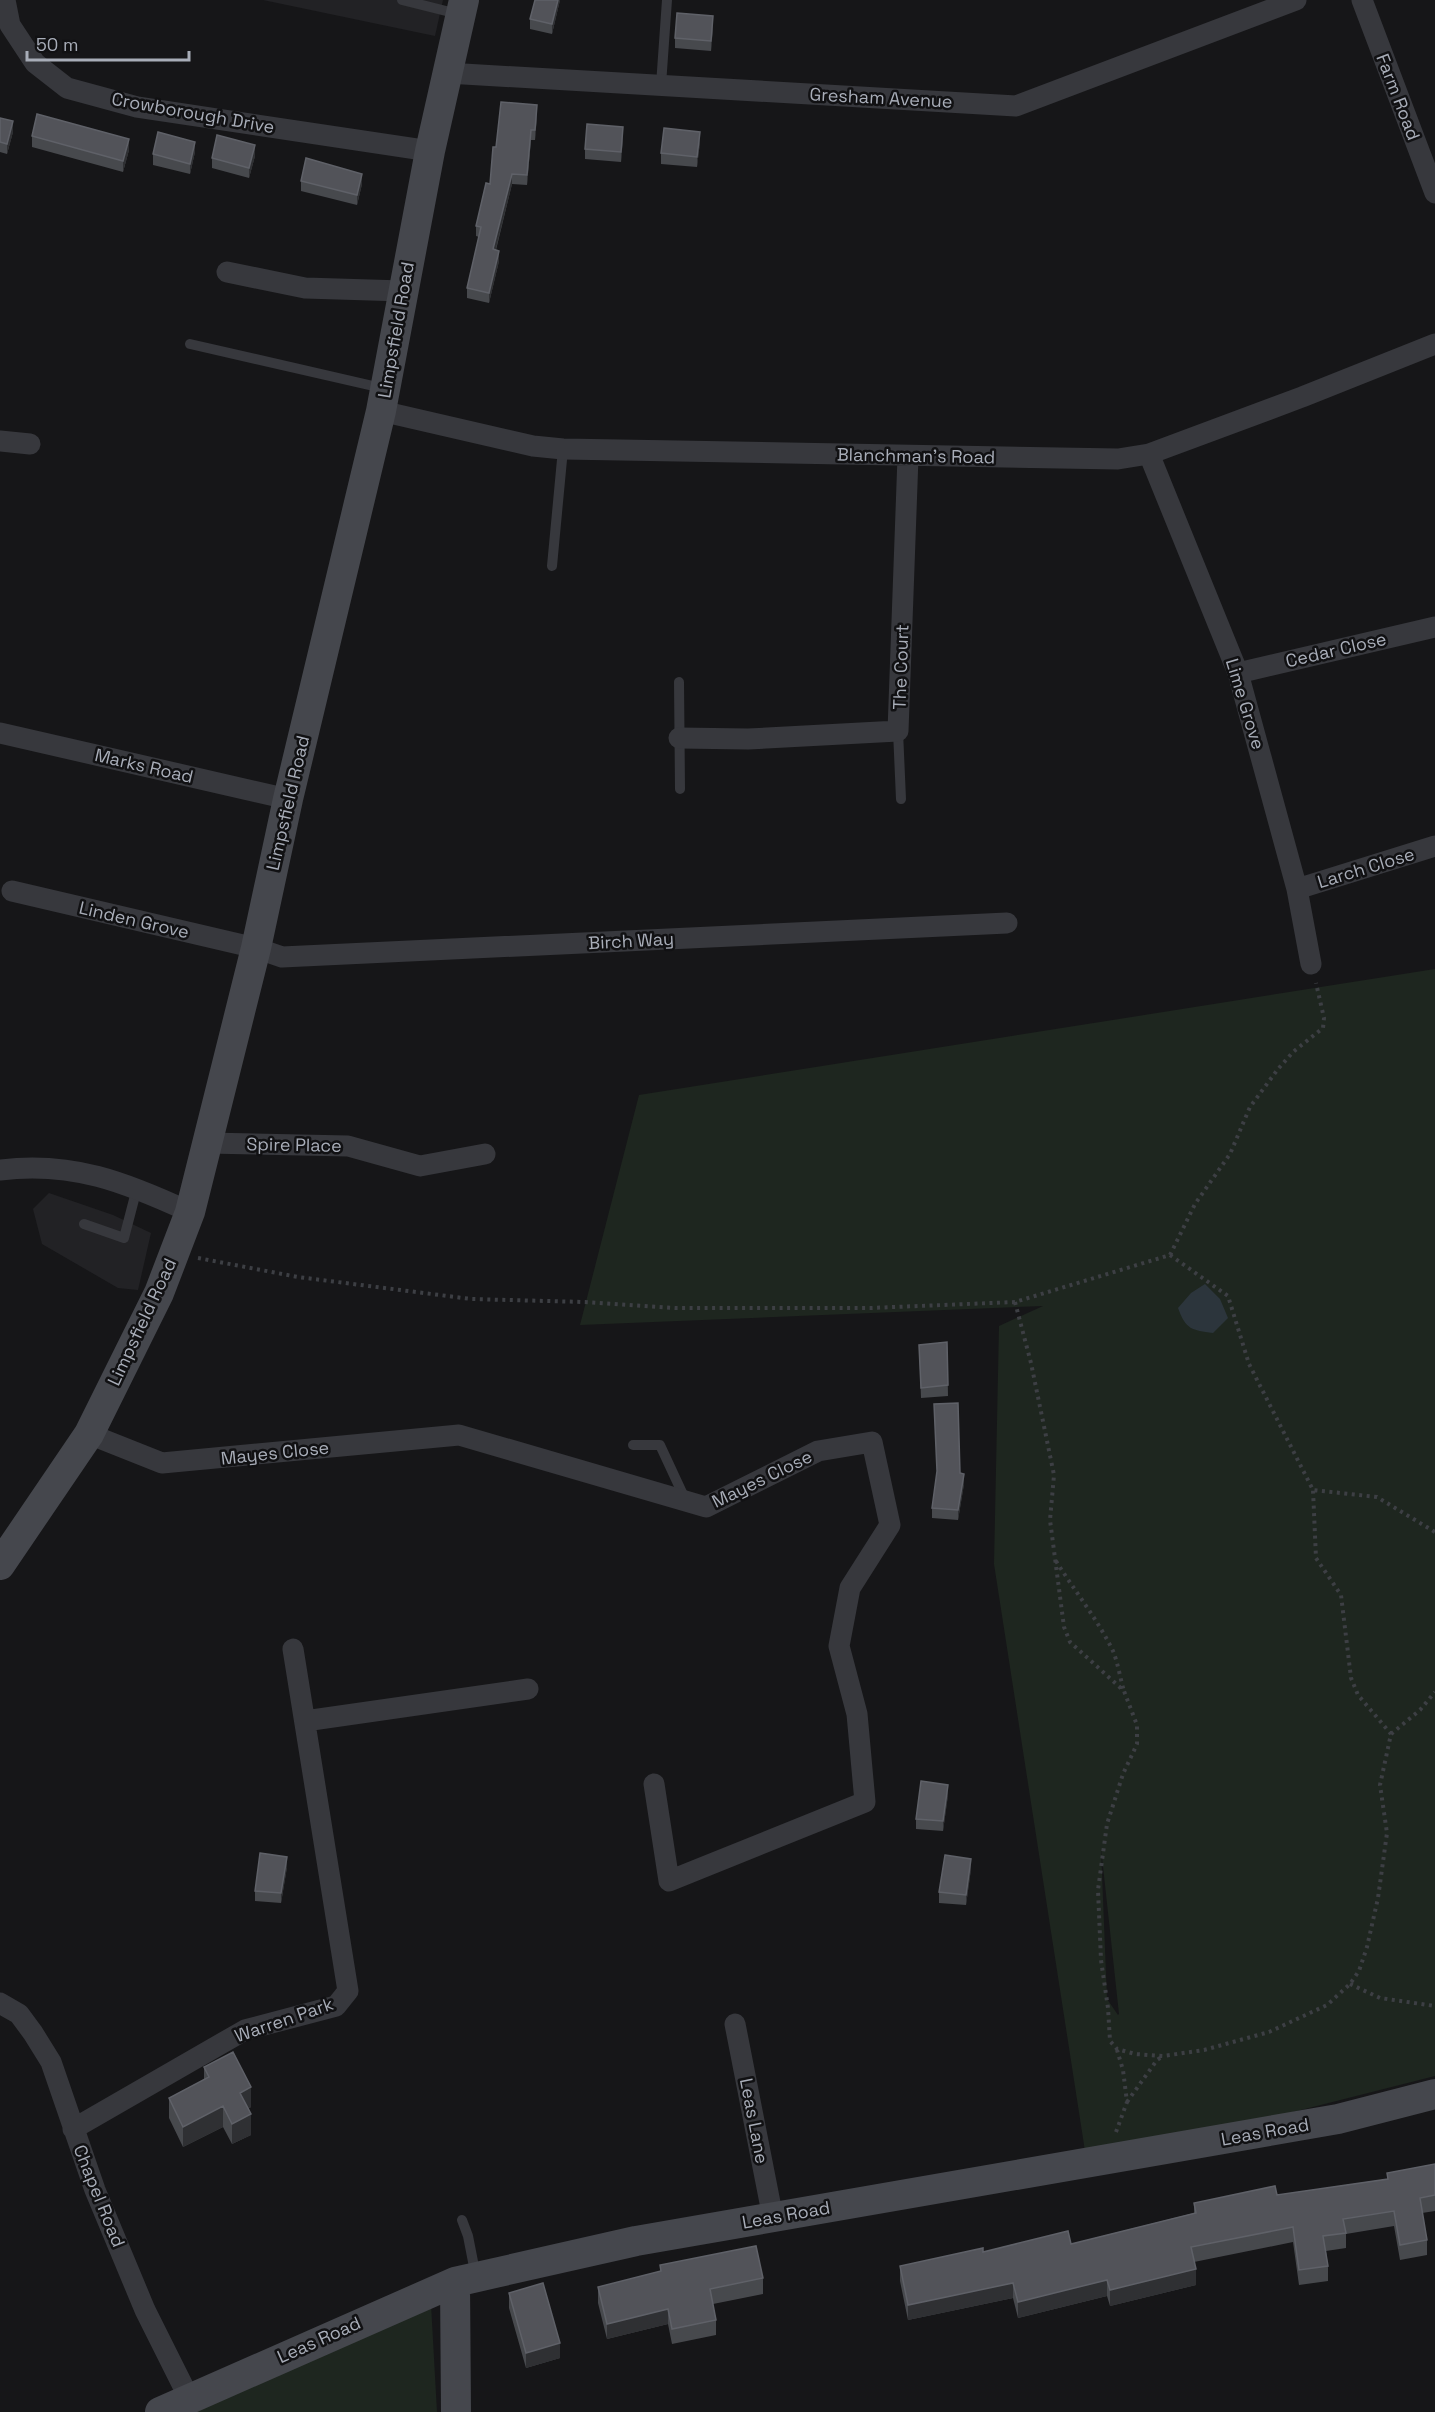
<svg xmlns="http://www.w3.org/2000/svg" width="1435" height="2412" font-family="'Space Grotesk',sans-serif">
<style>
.built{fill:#222225}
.green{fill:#1e261f;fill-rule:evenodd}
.water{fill:#2c353c}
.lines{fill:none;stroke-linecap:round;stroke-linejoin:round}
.path{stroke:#3d3f44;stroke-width:4;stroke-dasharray:3 4.5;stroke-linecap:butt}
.lane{stroke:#37383d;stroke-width:10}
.street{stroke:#37383d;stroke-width:21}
.secondary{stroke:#45474d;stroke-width:30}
.wall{fill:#47494d}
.shaded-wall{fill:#2f3033}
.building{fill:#525359;stroke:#5f6168;stroke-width:1.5}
.labels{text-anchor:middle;stroke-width:5;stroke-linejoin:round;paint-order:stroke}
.street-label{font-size:18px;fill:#a8adb8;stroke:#111113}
</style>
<rect width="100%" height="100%" fill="#161618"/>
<path class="built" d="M 263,0 L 443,0 L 435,36 Z
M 49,1193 L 113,1215 L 151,1233 L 138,1290 L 118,1288 L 42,1244 L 33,1209 Z"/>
<path class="green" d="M 1435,969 L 1435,2076 L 1289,2113 L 1085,2151 L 994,1564 L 999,1326 L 1043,1306 L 580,1325 L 639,1095 ZM 1101,1848 L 1119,2014 L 1118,2015 L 1107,1999 Z
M 431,2304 L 437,2412 L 190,2412 Z"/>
<path class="water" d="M 1205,1284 L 1220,1299 L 1228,1318 L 1213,1333 C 1192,1330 1186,1330 1178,1308 L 1191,1293 Z"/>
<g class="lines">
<path class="path" d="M 1170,1255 L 1195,1204 L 1230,1154 L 1250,1107 L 1278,1069 L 1293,1052 L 1323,1028 L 1324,1018 L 1316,983
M 198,1258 L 298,1277 L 471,1299 L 585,1302 L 675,1308 L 871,1308 L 1015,1302 L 1170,1255 L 1228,1296 L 1249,1364 L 1313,1490 L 1377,1497 L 1435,1532
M 1015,1302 L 1031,1363 L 1054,1475 L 1050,1520 L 1064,1627 L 1070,1642 L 1124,1691 L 1137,1725 L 1137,1744 L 1123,1774 L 1107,1824 L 1098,1890 L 1101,1960 L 1108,2008 L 1110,2041 L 1117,2049 L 1135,2054 L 1163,2056 L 1204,2050 L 1269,2032 L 1327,2005 L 1350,1984 L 1359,1971 L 1367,1947 L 1378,1898 L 1387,1833 L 1380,1785 L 1391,1734 L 1358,1695 L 1351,1678 L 1341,1595 L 1316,1558 L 1313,1490
M 1056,1561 C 1074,1590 1098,1620 1113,1651 C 1118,1663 1120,1678 1124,1691
M 1391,1734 L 1420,1710 L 1435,1692
M 1350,1984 L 1380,1998 L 1435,2006
M 1127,2102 L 1157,2060 L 1163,2056
M 1116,2132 L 1127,2102 L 1123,2070 L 1117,2050"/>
<path class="lane" d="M 402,0 L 458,14
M 661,85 L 667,0
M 190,344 L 382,388
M 552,566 L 563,449
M 679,682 L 680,789
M 898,731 L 901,799
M 84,1224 L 124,1238 L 137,1188
M 633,1445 L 660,1445 L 686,1501
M 462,2220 L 468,2236 L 476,2277"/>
<path class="street" d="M 5,0 L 10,25 L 35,63 L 67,88 L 137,107 L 430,151
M 1362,0 L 1435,193
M 447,73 L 1016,106 L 1296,0
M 227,272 L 305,288 L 403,291
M 381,411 L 533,446 L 563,449 L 1118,459 L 1149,454 L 1302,397 L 1435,344
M 0,441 L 30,444
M 1149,454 L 1238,673 L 1297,889 L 1311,964
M 1238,673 L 1435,627
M 0,733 L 288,799
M 679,738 L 748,739 L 898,731 L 908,457
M 1297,889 L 1435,846
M 12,891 L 256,948 L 282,957 L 1007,923
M 207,1143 L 348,1146 L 420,1166 L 485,1154
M 0,1170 C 72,1161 125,1182 190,1212
M 89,1434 L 162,1463 L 459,1435 L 706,1507 L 818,1451 L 872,1442 L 890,1525 L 850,1588 L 839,1646 L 857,1714 L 865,1802 L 669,1881 L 654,1784
M 305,1721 L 528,1689
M 0,2003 L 19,2014 L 33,2033 L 51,2062 L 95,2190 L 145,2310 L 189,2398
M 735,2024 L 773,2218
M 73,2129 L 245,2030 L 336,2006 L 348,1991 L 293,1649"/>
<path class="secondary" d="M 0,1565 L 89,1434 L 159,1293 L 190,1212 L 256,948 L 288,799 L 381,411 L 430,151 L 464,0
M 455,2282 L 456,2412
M 160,2412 L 455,2282 L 636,2241 L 1338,2119 L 1435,2094"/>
</g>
<path class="wall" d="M 560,0 L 552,34 L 530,29 L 530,19 Z
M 713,27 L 711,51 L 675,48 L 675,38 Z
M 537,116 L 535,140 L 531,140 L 527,185 L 512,184 L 496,250 L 499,261 L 489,303 L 467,298 L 467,288 L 479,237 L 476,236 L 476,226 L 490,184 L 496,147 Z
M 0,118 L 13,132 L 7,154 L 0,152 Z
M 32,136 L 129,150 L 123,172 L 32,147 Z
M 623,138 L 621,162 L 585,159 L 585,149 Z
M 700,142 L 697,167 L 661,164 L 661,153 Z
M 195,152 L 190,174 L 153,165 L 153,154 Z
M 255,156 L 249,178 L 212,168 L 212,158 Z
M 301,181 L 362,184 L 357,205 L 301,191 Z
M 947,1342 L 948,1396 L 921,1398 L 919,1345 Z
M 960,1473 L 964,1484 L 958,1520 L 932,1518 L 932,1508 Z
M 948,1795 L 943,1831 L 916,1829 L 916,1819 Z
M 287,1867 L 281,1903 L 255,1901 L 255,1891 Z
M 971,1869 L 966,1905 L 939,1903 L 939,1892 Z
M 204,2067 L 251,2107 L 248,2109 L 251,2135 L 232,2144 L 223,2127 L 183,2147 L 169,2118 L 169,2098 L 204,2080 Z
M 1435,2164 L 1435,2211 L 1422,2213 L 1427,2240 L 1427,2255 L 1400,2260 L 1394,2226 L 1346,2234 L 1346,2248 L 1326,2251 L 1328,2266 L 1328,2281 L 1299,2285 L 1293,2242 L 1194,2262 L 1196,2285 L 1110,2306 L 1107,2296 L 1018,2318 L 1013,2298 L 908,2320 L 900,2281 L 900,2266 L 983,2252 L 1071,2244 L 1194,2213 L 1194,2203 L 1277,2195 L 1387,2179 L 1387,2173 Z
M 660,2265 L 763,2278 L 763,2294 L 713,2304 L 716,2320 L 716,2335 L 672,2344 L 668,2324 L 607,2339 L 598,2303 L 598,2287 L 660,2272 Z
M 509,2293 L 560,2358 L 526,2368 L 509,2308 Z"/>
<path class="shaded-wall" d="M 558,0 L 560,0 L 552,34 L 552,24 Z
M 713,16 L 713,27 L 711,51 L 711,41 Z
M 537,105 L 537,116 L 535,140 L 535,130 Z
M 13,121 L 13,132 L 7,154 L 7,144 Z
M 623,127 L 623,138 L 621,162 L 621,152 Z
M 531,130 L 531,140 L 527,185 L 527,175 Z
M 700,132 L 700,142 L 697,167 L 697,157 Z
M 129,139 L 129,150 L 123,172 L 123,161 Z
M 195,142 L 195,152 L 190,174 L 190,164 Z
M 255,145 L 255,156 L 249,178 L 249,168 Z
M 362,174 L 362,184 L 357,205 L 357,195 Z
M 512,174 L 512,184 L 493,260 L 493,249 Z
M 499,251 L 499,261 L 489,303 L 489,293 Z
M 964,1474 L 964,1484 L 958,1520 L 958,1510 Z
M 948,1785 L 948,1795 L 943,1831 L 943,1821 Z
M 287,1857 L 287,1867 L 281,1903 L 281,1893 Z
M 971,1859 L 971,1869 L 966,1905 L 966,1895 Z
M 251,2087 L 251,2107 L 240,2113 L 240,2093 Z
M 223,2106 L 223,2127 L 183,2147 L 183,2127 Z
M 251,2114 L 251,2135 L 232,2144 L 232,2124 Z
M 1196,2269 L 1196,2285 L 1110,2306 L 1110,2290 Z
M 1107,2280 L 1107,2296 L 1018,2318 L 1018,2302 Z
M 1013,2283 L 1013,2298 L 908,2320 L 908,2305 Z
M 668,2309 L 668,2324 L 607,2339 L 607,2324 Z
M 560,2343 L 560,2358 L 526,2368 L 526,2353 Z"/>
<path class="building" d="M 535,0 L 558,0 L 552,24 L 530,19 Z
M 677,13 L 713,16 L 711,41 L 675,38 Z
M 501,102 L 537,105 L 535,130 L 531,130 L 527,175 L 512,174 L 493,249 L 499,251 L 489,293 L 467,288 L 481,227 L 476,226 L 486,183 L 490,184 L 493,147 L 496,147 Z
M 37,114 L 129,139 L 123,161 L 32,136 Z
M 0,118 L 13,121 L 7,144 L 0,142 Z
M 587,124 L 623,127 L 621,152 L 585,149 Z
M 664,128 L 700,132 L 697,157 L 661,153 Z
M 158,132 L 195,142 L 190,164 L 153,154 Z
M 217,135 L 255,145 L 249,168 L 212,158 Z
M 306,158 L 362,174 L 357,195 L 301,181 Z
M 947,1342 L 948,1385 L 921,1388 L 919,1345 Z
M 958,1403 L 960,1473 L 964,1474 L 958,1510 L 932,1508 L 937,1471 L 934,1404 Z
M 921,1781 L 948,1785 L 943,1821 L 916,1819 Z
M 260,1853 L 287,1857 L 281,1893 L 255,1891 Z
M 945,1855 L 971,1859 L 966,1895 L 939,1892 Z
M 233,2052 L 251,2087 L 240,2093 L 251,2114 L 232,2124 L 223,2106 L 183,2127 L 169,2098 L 209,2077 L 204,2067 Z
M 1435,2164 L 1435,2195 L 1420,2198 L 1427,2240 L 1400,2245 L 1394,2211 L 1343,2219 L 1346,2233 L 1323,2236 L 1328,2266 L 1299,2270 L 1293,2227 L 1191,2247 L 1196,2269 L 1110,2290 L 1107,2280 L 1018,2302 L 1013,2283 L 908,2305 L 900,2266 L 983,2248 L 983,2252 L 1068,2231 L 1071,2244 L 1196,2213 L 1194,2203 L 1275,2186 L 1277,2195 L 1388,2179 L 1387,2173 Z
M 756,2246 L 763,2278 L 710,2289 L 716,2320 L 672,2329 L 668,2309 L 607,2324 L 598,2287 L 661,2271 L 660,2265 Z
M 543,2283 L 560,2343 L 526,2353 L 509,2293 Z"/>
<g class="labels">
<g class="street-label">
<text transform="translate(1398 97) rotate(69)" y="6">Farm Road</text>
<text transform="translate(881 98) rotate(3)" y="6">Gresham Avenue</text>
<text transform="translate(193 113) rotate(10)" y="6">Crowborough Drive</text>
<text transform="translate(396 330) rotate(-80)" y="6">Limpsfield Road</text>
<text transform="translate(916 456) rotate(1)" y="6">Blanchman's Road</text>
<text transform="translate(1336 650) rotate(-13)" y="6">Cedar Close</text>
<text transform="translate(901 667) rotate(-88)" y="6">The Court</text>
<text transform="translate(1245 704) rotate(73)" y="6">Lime Grove</text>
<text transform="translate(144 766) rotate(13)" y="6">Marks Road</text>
<text transform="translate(288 803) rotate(-77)" y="6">Limpsfield Road</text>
<text transform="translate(1366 868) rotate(-17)" y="6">Larch Close</text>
<text transform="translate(134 920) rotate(13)" y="6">Linden Grove</text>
<text transform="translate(631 941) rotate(-3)" y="6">Birch Way</text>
<text transform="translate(294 1145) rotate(1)" y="6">Spire Place</text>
<text transform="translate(142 1322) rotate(-65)" y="6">Limpsfield Road</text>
<text transform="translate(275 1453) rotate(-6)" y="6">Mayes Close</text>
<text transform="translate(762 1479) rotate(-26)" y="6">Mayes Close</text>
<text transform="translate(284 2020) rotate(-19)" y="6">Warren Park</text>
<text transform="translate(754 2121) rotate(79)" y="6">Leas Lane</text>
<text transform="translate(1265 2132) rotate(-10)" y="6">Leas Road</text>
<text transform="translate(99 2196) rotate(68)" y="6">Chapel Road</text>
<text transform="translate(786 2215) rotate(-10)" y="6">Leas Road</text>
<text transform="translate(319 2340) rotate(-24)" y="6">Leas Road</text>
</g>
</g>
<path d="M27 51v9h162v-9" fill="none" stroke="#a8adb8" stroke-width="3"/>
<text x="36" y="51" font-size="18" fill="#a8adb8" stroke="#111113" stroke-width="4.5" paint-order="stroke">50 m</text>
</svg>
